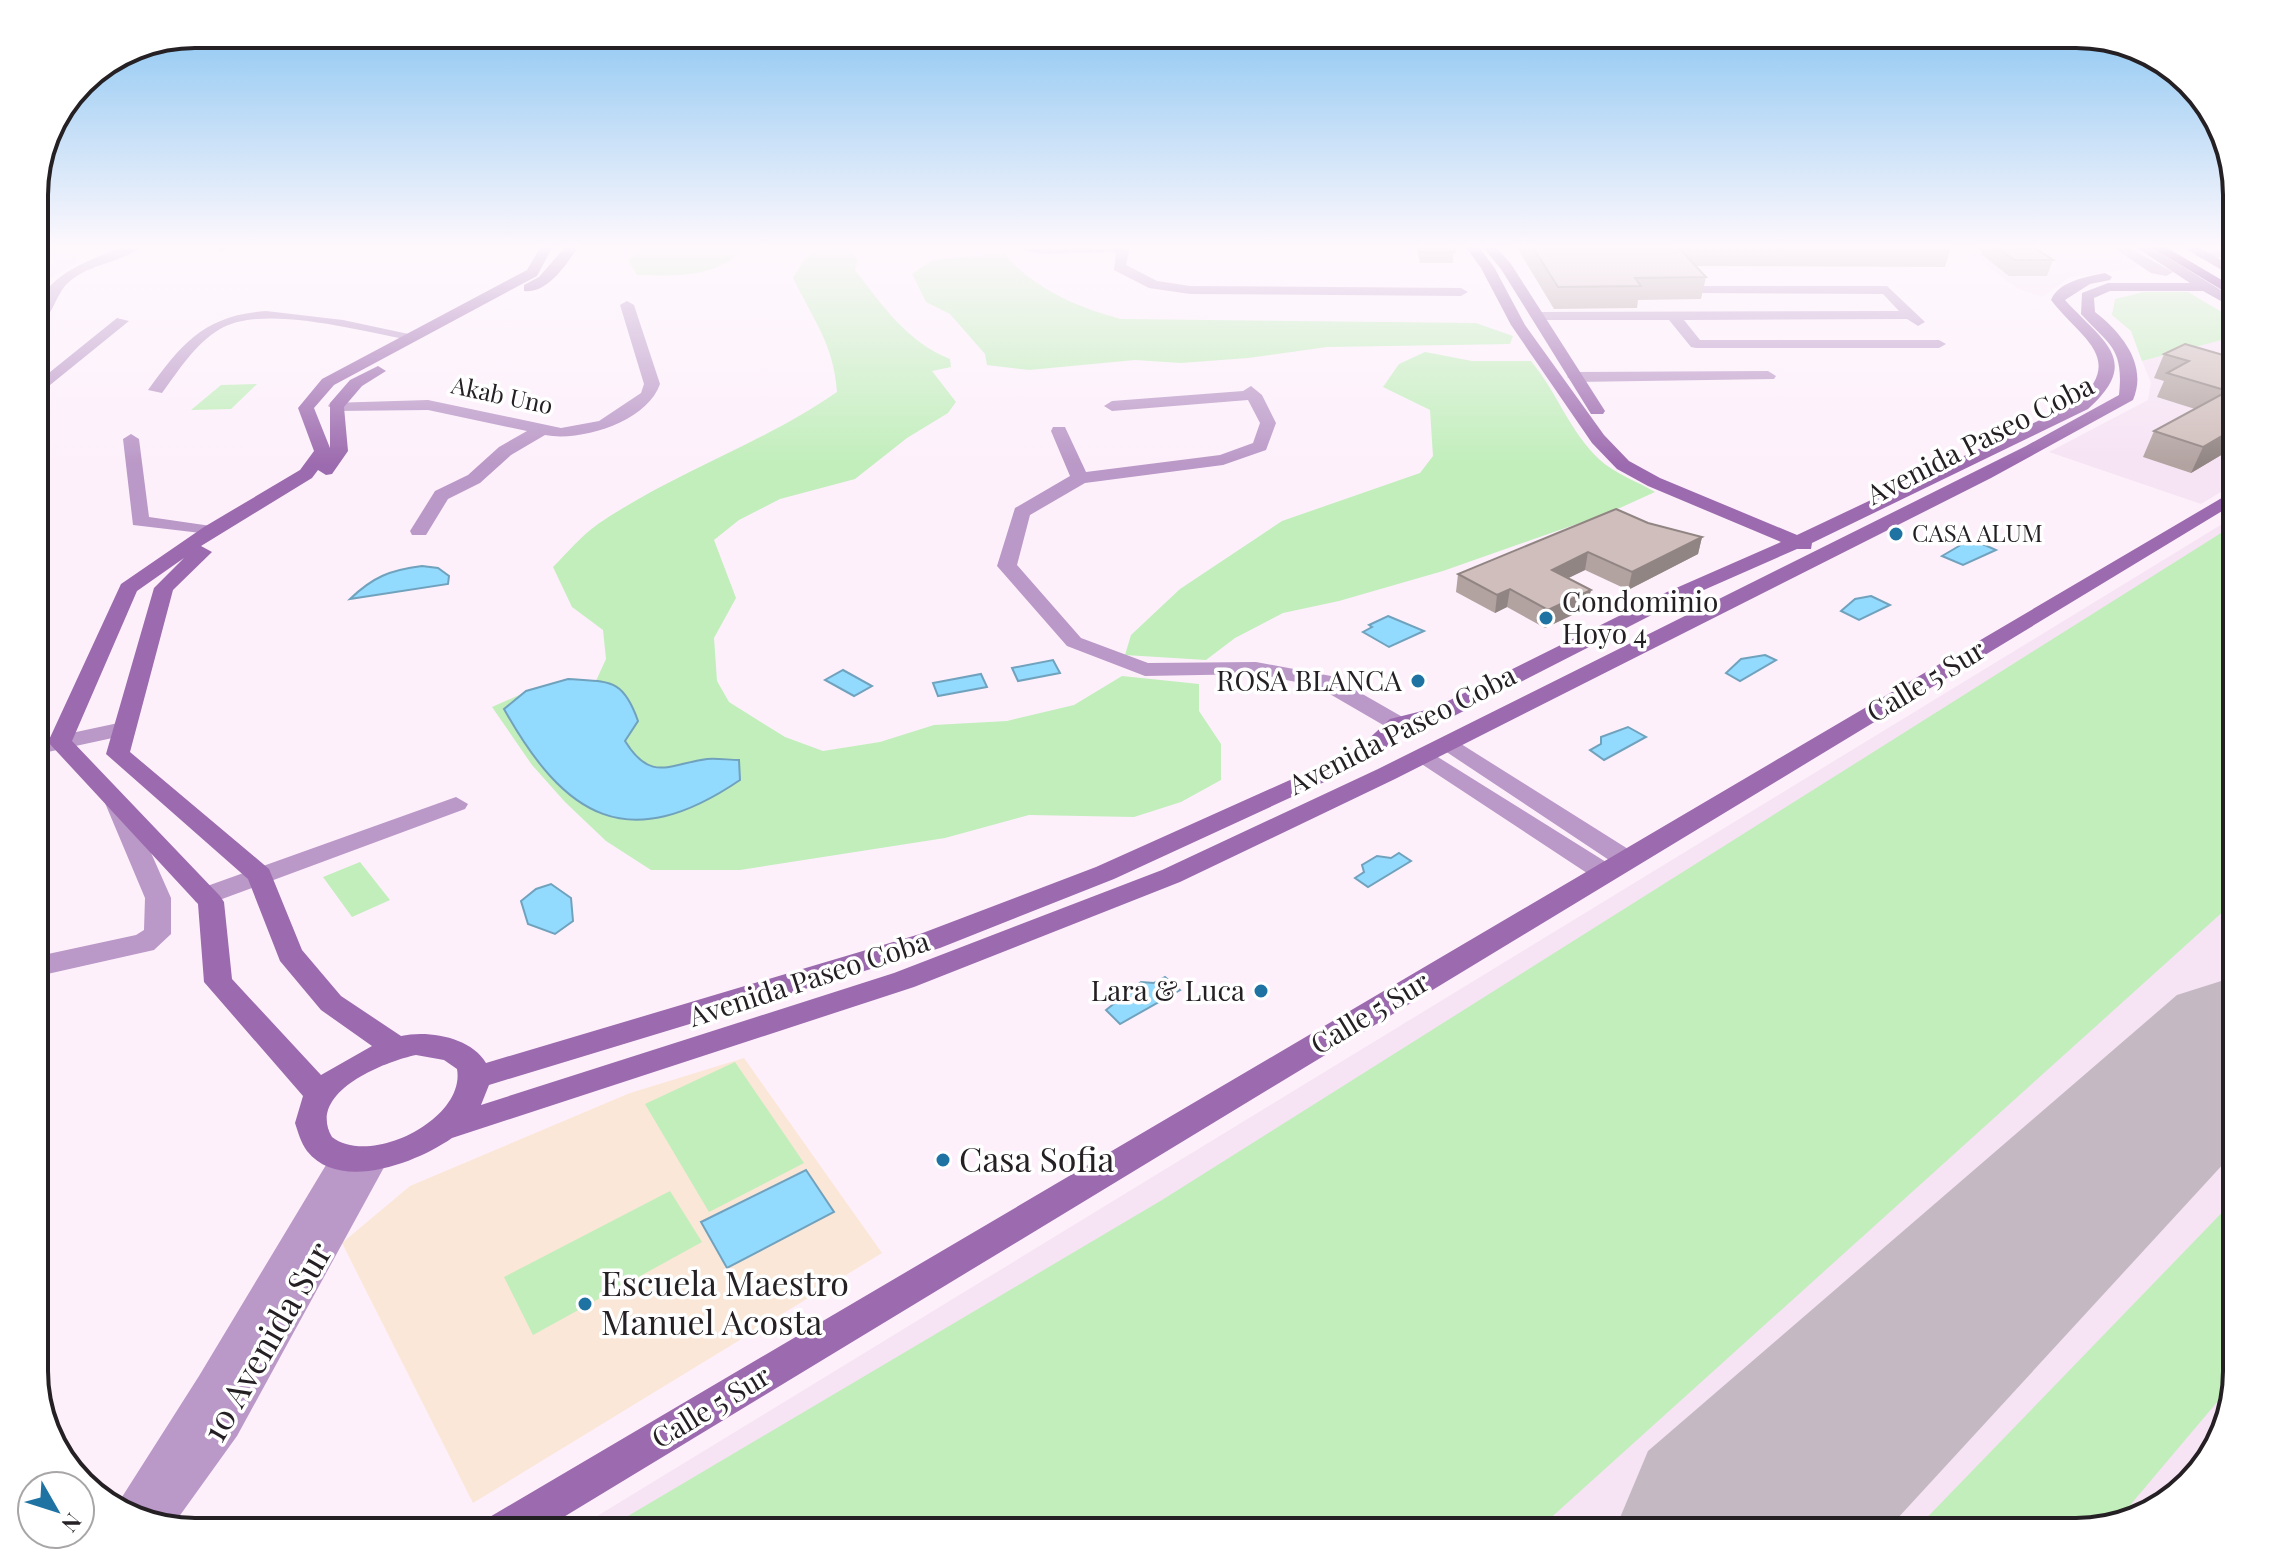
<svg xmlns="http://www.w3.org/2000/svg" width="2271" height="1566" font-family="'Playfair Display',serif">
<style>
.built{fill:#f6e3f4}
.education{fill:#fae7d7}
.green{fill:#c1eebb}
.water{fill:#92dafe;stroke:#71a2bd;stroke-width:2}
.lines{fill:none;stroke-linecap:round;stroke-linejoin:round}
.runway{fill:#c4b8c2;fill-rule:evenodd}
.street{fill:#ba98c7;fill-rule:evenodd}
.secondary{fill:#9c6aae;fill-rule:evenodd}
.highway{fill:#72248b;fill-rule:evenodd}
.wall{fill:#b2a3a1}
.shaded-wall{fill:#918583}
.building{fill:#cfbebb;stroke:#918583;stroke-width:2}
.poi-dot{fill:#1e73a3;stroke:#fff;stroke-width:3}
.labels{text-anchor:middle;stroke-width:7;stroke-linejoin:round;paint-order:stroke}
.far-street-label{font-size:24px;fill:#252024;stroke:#fff}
.far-poi-label{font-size:24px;fill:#252024;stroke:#fff;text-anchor:start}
.street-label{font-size:28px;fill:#252024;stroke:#fff}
.poi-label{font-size:28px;fill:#252024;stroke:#fff;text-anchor:end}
.near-poi-label{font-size:34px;fill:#252024;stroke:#fff;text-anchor:start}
.near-street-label{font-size:34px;fill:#252024;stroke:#fff}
.rim{fill:none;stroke:#252024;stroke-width:4}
</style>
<rect width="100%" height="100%" fill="#fdf0fb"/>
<path class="built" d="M 34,246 L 79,246 L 79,261 L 34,288 Z
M 1961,246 L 2111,246 L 2140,264 L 2133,269 L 2070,277 L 2043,297 L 2018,289 Z
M 2237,336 L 2237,482 L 2201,504 L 2049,452 L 2148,400 L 2151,382 L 2142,361 Z
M 2237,515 L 2237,1371 L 2212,1452 L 2195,1474 L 2148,1515 L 2076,1532 L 571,1532 Z"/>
<path class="education" d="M 744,1058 L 882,1253 L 473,1503 L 342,1243 L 410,1186 L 630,1093 Z"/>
<path class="green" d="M 643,246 L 746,246 C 721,278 675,276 637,275 L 628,260 Z
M 821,246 L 847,247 L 858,260 L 855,270 C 883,306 907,342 950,359 L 951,367 L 932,371 L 956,402 L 948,413 L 907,438 L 855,479 L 780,499 L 739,520 L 714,540 L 736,598 L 714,638 L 717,681 L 729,702 L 785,737 L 823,751 L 880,742 L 934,725 L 1007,721 L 1074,705 L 1122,676 L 1199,684 L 1199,711 L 1221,744 L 1221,780 L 1181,802 L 1134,817 L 1029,815 L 945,838 L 740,870 L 651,870 L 606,841 L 565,802 L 532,765 L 492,707 L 535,688 L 595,683 L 606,659 L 603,630 L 572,607 L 553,567 C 567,553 581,536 598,524 C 673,473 762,444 837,392 C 834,345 813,319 793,278 L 804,260 Z
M 1004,253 C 1032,288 1078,308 1121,319 L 1476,323 L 1513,336 L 1510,344 L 1327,347 L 1248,358 L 1181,363 L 1135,360 L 1029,370 L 987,365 L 985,354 L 950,314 L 926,302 L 912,274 L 932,260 Z
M 2144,292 L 2188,292 L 2237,321 L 2237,336 L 2142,361 L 2131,331 L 2112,315 L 2115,299 Z
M 1425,352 L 1472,361 L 1531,361 C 1557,392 1569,431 1600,460 C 1614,473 1638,482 1655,492 L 1611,512 L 1443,571 L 1339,601 L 1283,613 L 1235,638 L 1206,660 L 1125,655 L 1131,635 L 1180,589 L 1282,521 L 1420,473 L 1433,456 L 1430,410 L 1383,387 L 1399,364 Z
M 257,384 L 231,409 L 191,410 L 221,385 Z
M 2237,523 L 2237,899 L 1535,1532 L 601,1532 L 1162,1200 Z
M 360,862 L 390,900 L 352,917 L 323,877 Z
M 735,1062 L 804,1163 L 709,1212 L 645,1104 Z
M 670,1191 L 702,1242 L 533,1335 L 504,1277 Z
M 2237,1197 L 2237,1371 L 2234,1382 L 2115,1523 L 2076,1532 L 1913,1532 Z"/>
<path class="water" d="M 1971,539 L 1996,550 L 1963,565 L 1942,556 Z
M 422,566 L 438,568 L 449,576 L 448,584 L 350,599 C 373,577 390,570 422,566 Z
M 1871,596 L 1890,605 L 1859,620 L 1841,611 L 1855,599 Z
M 1388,616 L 1424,631 L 1389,647 L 1363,632 L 1372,627 L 1369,625 Z
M 1765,655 L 1776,660 L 1740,681 L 1726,673 L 1741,659 Z
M 1053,660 L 1060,673 L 1018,681 L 1012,668 Z
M 843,670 L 872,686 L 854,696 L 825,680 Z
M 981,674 L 987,687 L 938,696 L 933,683 Z
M 568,679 C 610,682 623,678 638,721 L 625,741 C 651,783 669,764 707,759 C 717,758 729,760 739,760 L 740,780 C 628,856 565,818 504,709 L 526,691 Z
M 1628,727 L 1646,737 L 1604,760 L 1590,750 L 1601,744 L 1601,737 Z
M 1399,853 L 1411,861 L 1368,887 L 1355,878 L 1364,872 L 1362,865 L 1377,856 L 1391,858 Z
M 551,884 L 571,898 L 573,921 L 555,934 L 528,924 L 521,901 L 536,889 Z
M 1165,977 L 1180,990 L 1120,1024 L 1106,1010 L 1141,982 L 1154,983 Z
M 806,1170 L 834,1212 L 727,1268 L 701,1222 Z"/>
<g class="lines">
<path class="runway" d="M 2237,976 L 2237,1149 L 1885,1532 L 1614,1532 L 1648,1451 L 2177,995 Z"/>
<path class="street" d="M 125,246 L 142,246 C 122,263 90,263 69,282 C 54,295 54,319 34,326 C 34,277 88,261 125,246 Z
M 216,246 L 230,246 L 221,252 Z
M 1004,246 L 1120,246 L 1129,251 L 1126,265 L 1157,281 L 1190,286 L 1461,288 L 1468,292 L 1461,296 L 1190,294 L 1149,288 L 1114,270 L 1116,253 L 1113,252 L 1042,254 Z
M 2111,246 L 2126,246 L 2173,272 L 2166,276 L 2151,273 Z
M 2237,248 L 2237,256 L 2202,259 L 2195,255 Z
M 1704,286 L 1887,286 L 1925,322 L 1918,326 L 1907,319 L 1684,320 L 1700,340 L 1939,340 L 1946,344 L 1939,348 L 1696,348 L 1691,347 L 1669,320 L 1537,320 L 1530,316 L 1537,312 L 1899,311 L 1883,294 L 1699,293 L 1699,287 Z
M 627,301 L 634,305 L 660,384 C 647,422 581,442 545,435 L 511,455 L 480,483 L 448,499 L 426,535 L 412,535 L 410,531 L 435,491 L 468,475 L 499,447 L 527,431 L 428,410 L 336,411 L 328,406 L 330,403 L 428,400 L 561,428 L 599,421 L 641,393 L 644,384 L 620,305 Z
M 266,311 L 343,320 L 418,336 L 411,340 C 362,332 264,303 220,329 C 195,344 179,370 162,393 L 148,390 C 182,343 205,315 266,311 Z
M 117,318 L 129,321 L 34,398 L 34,385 Z
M 1768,371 L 1776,376 L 1774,379 L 1575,382 L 1567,377 L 1575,372 Z
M 1251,386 L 1262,395 L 1276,423 L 1266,450 L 1223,465 L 1085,483 L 1030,515 L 1017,565 L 1081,638 L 1148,663 L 1256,662 L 1331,676 L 1406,719 L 1409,724 L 1406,729 L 1390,729 L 1316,686 L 1256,674 L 1145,676 L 1067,646 L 997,566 L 1015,508 L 1070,476 L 1051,431 L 1053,427 L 1065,427 L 1086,472 L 1220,455 L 1253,443 L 1260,423 L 1248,400 L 1112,411 L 1104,406 L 1112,401 L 1243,391 Z
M 131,434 L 139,439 L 149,517 L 218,527 L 218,535 L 133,525 L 123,439 Z
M 123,722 L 134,729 L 131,734 L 34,755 L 34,741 Z
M 1450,737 L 1636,854 L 1640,860 L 1636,866 L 1618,866 L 1442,749 L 1438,744 L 1442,739 Z
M 1425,749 L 1614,867 L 1618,873 L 1614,879 L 1596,879 L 1417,761 L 1413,756 Z
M 117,796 L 129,803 L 171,898 L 171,934 L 154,950 L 34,977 L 34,957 L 136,935 L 144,930 L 145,898 L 105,803 Z
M 456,797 L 468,804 L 465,809 L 214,902 L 196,902 L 192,896 L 196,890 Z
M 346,1146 L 359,1154 L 372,1147 L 383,1151 L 388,1160 L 237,1436 L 173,1525 L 115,1508 L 199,1376 L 335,1150 Z"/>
<path class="secondary" d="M 541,246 L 553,246 L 537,276 L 334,385 L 314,408 L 330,448 L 330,403 L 350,380 L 378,366 L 386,371 L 362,386 L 344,407 L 348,451 L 332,474 L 326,475 L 318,470 L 312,478 L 201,546 L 212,552 L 173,590 L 130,752 L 269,869 L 302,950 L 341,996 L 401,1036 C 428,1030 471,1037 486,1063 L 920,934 L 1096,867 L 1330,762 L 1361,746 L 1390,719 L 1434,708 L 1667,592 L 1781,542 L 1648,486 L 1617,469 L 1592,443 L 1511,325 L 1481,268 L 1465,246 L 1478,246 L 1494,267 L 1525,325 L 1604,435 L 1629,461 L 1660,478 L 1797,535 L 2076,403 C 2127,358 2080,338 2051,300 C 2059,281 2086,277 2105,273 L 2112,277 L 2110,280 L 2090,284 L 2065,300 C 2102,341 2143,360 2088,409 L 1812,543 L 1811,549 L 1797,549 L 1681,600 L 1450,718 L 1406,729 L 1377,756 L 1346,772 L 1114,879 L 940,948 L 489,1085 L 481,1105 L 894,973 L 1162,870 L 1378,769 L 2026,446 L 2119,395 C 2124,347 2109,345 2081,314 L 2082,293 L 2108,283 L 2190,283 L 2134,246 L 2149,246 L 2237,300 L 2237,310 L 2203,291 L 2110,291 L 2094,298 L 2095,312 C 2122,333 2148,365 2133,400 L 1991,478 L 1395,779 L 1180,882 L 914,987 L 452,1138 C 418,1162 340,1193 307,1151 C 301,1143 298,1132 295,1123 L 303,1096 L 204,982 L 198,904 L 48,742 L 121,584 L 204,527 L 300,470 L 314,451 L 298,408 L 322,379 L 527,270 ZM 184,558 L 154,588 L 106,754 L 248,879 L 280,961 L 321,1010 L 372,1046 L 321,1075 L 232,979 L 224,902 L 220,896 L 72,741 L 137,591 ZM 416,1055 L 444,1060 L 457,1069 C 466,1119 370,1167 332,1137 C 306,1093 383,1062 416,1055 Z
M 566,246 L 579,246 C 567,263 548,294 524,291 L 524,285 L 539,277 Z
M 1482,246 L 1495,246 L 1511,264 L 1605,411 L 1603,414 L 1591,414 L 1501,269 Z
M 2181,246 L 2196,246 L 2237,269 L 2237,279 Z
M 2237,489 L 2237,502 L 539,1532 L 482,1532 L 488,1518 Z"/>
<path class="highway" d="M 2149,246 L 2164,246 L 2237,289 L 2237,299 Z"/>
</g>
<path class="wall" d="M 1416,246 L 1454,246 L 1453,263 L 1420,263 Z
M 1516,246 L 1951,246 L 1945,267 L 1696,266 L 1706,277 L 1701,299 L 1638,300 L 1637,308 L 1554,309 Z
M 1975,246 L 2032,246 L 2053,260 L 2047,276 L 2009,276 L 1981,254 L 1982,251 Z
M 2164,354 L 2237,359 L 2237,449 L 2233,448 L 2191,473 L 2143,457 L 2154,431 L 2195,409 L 2157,397 L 2164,381 L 2154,378 Z
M 1648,523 L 1702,537 L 1698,554 L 1628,590 L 1585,570 L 1568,578 L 1587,608 L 1545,628 L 1507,607 L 1495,613 L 1456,592 L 1458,574 Z"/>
<path class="shaded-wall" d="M 2237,427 L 2237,440 L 2233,448 L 2191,473 L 2203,447 Z
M 1702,537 L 1698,554 L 1628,590 L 1632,572 Z
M 1588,552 L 1585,570 L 1548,588 L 1552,570 Z
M 1510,589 L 1507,607 L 1495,613 L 1497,595 Z
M 1591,590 L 1587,608 L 1545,628 L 1548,610 Z"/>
<path class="building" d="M 1419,246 L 1454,246 L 1455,252 L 1421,252 Z
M 1532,246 L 1677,246 L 1706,277 L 1635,278 L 1641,286 L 1558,287 Z
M 1996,246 L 2032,246 L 2053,260 L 2014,260 Z
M 2185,344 L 2237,359 L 2237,427 L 2203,447 L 2154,431 L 2228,391 L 2167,373 L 2189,361 L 2164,354 Z
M 1616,509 L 1648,523 L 1702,537 L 1632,572 L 1588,552 L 1552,570 L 1591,590 L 1548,610 L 1510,589 L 1497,595 L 1458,574 Z"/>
<linearGradient id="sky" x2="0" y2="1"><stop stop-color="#85c3f1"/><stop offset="0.53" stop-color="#fef8fd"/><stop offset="1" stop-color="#fef8fd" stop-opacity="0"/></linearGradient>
<rect width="2271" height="465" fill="url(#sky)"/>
<g class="poi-dot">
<circle cx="1896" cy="534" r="8"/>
<circle cx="1546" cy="618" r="8"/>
<circle cx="1418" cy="681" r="8"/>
<circle cx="1261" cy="991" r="8"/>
<circle cx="943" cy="1160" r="8"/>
<circle cx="585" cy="1304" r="8"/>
</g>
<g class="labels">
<g class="far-street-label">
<text transform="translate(502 396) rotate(12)" y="8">Akab Uno</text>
</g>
<g class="far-poi-label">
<text x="1912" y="542">CASA ALUM</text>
</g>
<g class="street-label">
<text transform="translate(1980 440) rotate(-27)" y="10">Avenida Paseo Coba</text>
<text transform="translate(1926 681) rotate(-31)" y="10">Calle 5 Sur</text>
<text transform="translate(1402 730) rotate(-27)" y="10">Avenida Paseo Coba</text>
<text transform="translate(809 979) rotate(-18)" y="10">Avenida Paseo Coba</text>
<text transform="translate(1370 1013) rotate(-31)" y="10">Calle 5 Sur</text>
<text transform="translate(711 1407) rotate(-31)" y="10">Calle 5 Sur</text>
</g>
<g class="poi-label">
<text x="1562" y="612" text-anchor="start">Condominio<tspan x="1562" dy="32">Hoyo 4</tspan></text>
<text x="1402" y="691">ROSA BLANCA</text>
<text x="1245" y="1001">Lara &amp; Luca</text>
</g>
<g class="near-poi-label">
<text x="959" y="1172">Casa Sofia</text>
<text x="601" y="1296">Escuela Maestro<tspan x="601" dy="39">Manuel Acosta</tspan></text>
</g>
<g class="near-street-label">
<text transform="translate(267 1342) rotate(-60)" y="12">10 Avenida Sur</text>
</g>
</g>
<path d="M0 0H2271V1566H0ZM195 48H2076A147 147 0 0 1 2223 195V1371A147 147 0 0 1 2076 1518H195A147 147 0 0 1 48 1371V195A147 147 0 0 1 195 48Z" fill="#fff" fill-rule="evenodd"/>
<path class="rim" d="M195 48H2076A147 147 0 0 1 2223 195V1371A147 147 0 0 1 2076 1518H195A147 147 0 0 1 48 1371V195A147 147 0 0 1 195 48Z"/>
<g transform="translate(56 1510) rotate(129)"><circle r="38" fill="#ffffff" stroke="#a8a6a7" stroke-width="2"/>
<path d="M0-6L14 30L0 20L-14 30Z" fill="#1e73a3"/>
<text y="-12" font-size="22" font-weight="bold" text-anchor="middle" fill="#252024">N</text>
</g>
</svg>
